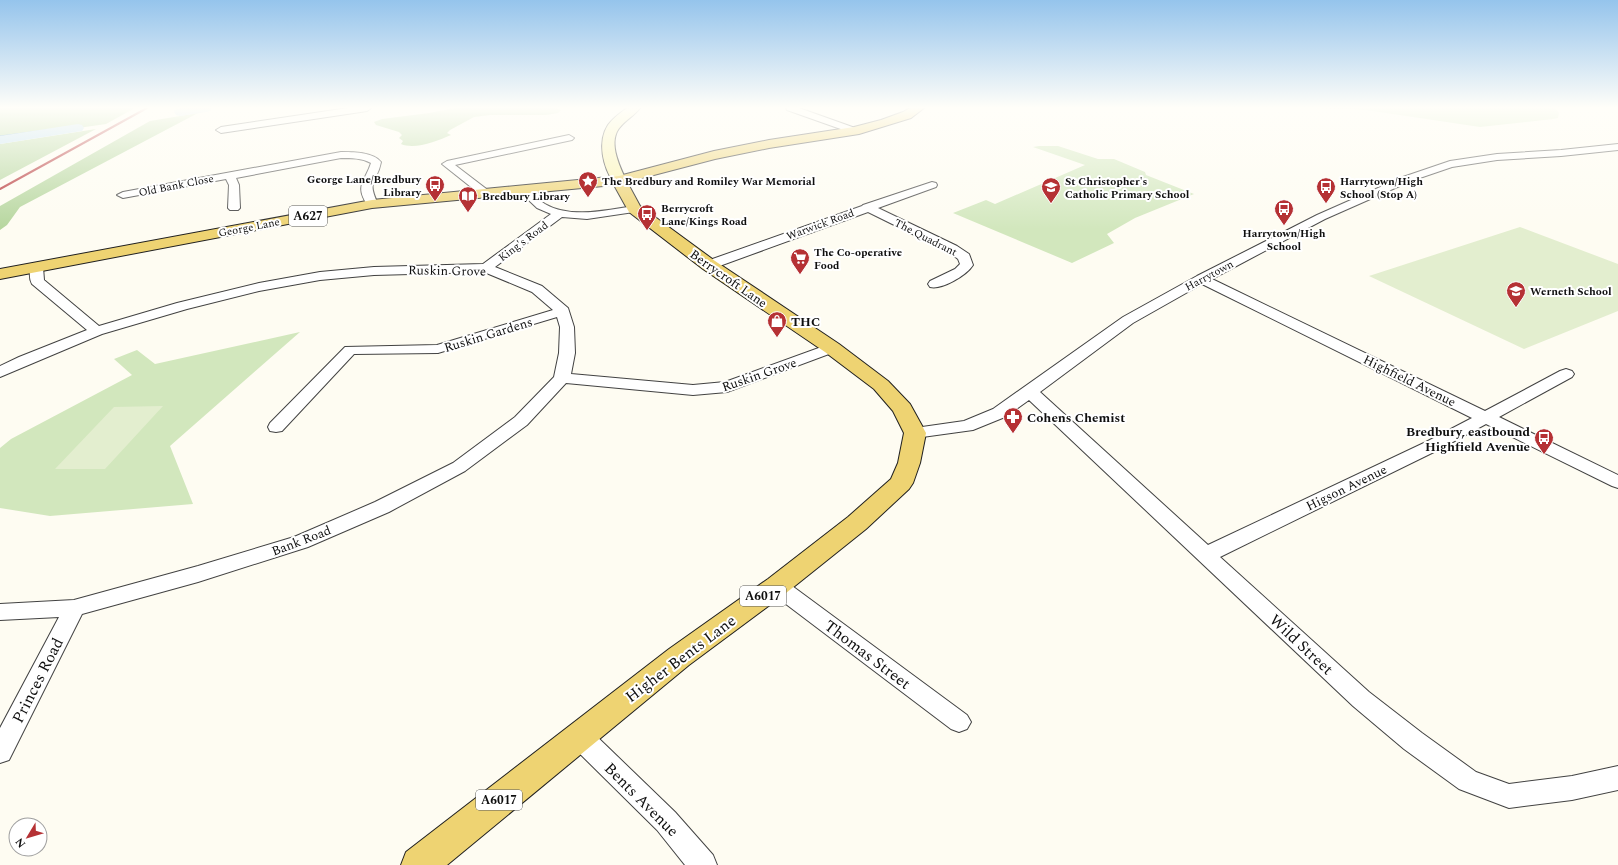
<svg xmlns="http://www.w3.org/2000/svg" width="1618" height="865" font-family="Spectral,serif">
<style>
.green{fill:#d2e7bd}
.forest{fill:#b6d69e}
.pitch{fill:#e3eecf}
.water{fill:#badcf2;stroke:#478fc3}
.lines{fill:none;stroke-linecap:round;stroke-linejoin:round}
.canal{fill:#badcf2;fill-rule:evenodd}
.street-casing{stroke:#424242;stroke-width:2}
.secondary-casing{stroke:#313131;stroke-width:2}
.primary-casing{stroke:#202020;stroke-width:2}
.street{fill:#fff;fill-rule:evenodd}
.secondary{fill:#f9f3b2;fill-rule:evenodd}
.primary{fill:#eed372;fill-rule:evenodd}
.rail{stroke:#b53134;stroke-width:2}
.labels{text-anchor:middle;stroke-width:4;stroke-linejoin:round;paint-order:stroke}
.far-poi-label{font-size:11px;font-weight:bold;fill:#0f0f0f;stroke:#fff;text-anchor:start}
.far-street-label{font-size:11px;fill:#0f0f0f;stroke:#fff}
.shield{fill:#fff;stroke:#575757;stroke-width:1}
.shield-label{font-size:12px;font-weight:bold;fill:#0f0f0f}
.street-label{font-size:13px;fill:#0f0f0f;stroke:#fff}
.poi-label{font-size:13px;font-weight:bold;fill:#0f0f0f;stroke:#fff;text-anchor:start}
.near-street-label{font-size:16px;fill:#0f0f0f;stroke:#fff}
</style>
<rect width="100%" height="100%" fill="#fefcf2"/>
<path class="green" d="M 1321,108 L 1555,108 L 1559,113 L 1558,118 L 1553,119 L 1480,127 L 1366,110 Z
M 1039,146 L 1058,146 L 1098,159 L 1114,159 L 1145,172 L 1146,175 L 1194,194 L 1135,218 L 1107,234 L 1114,243 L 1072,263 L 953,213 L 986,200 L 995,204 L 1085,165 L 1033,147 Z
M 300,332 L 170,446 L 193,504 L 50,516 L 0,508 L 0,448 L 11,439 L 132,375 L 114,359 L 137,350 L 155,364 Z"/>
<path class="forest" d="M 0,108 L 135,108 L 106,124 L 78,128 L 77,126 L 0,136 Z
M 455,108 L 555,108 L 561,110 L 558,113 L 546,115 L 490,115 L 474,117 L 450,130 L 447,133 L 451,135 C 437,141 415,150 401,144 L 403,141 L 399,138 L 402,135 L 399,132 L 376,125 L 374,122 L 382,119 L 429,113 Z
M 198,113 L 20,207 L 7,225 L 0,230 L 0,206 L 150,121 Z
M 96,129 L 0,180 L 0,144 Z"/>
<path class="pitch" d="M 1520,227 L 1618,264 L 1618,311 L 1524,349 L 1369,276 Z
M 163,406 L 105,469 L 55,469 L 114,407 Z"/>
<path class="water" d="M 77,126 L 77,130 L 0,142 L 0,136 Z"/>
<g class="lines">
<path class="canal" d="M 182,108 L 212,108 L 210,111 L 206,112 L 180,116 L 176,115 L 174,112 L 176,109 Z
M 78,124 L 82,125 L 84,128 L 82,131 L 0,144 L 0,136 Z"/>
<defs>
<path id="street" d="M 348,108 L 371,108 L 367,111 L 221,133 L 216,130 L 221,127 Z
M 786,108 L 799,108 L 858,129 L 860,131 L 858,133 L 852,133 L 787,110 Z
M 569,135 L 574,138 L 572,140 L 455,165 L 489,191 L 491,193 L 489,195 L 481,195 L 442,164 L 447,161 Z
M 1618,144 L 1618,150 L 1561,156 L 1497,160 L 1452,167 L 1411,181 L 1325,219 L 1212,279 L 1485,411 L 1560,371 L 1566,369 L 1572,371 L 1574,374 L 1572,377 L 1499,417 L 1618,475 L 1618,488 L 1612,486 L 1486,424 L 1438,450 L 1220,557 L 1369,692 L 1422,733 L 1476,772 L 1509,784 L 1572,776 L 1618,766 L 1618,790 L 1572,800 L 1509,808 L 1459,789 L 1404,749 L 1353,706 L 1029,400 L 1005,417 L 973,430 L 915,438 L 909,437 L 906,433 L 909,429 L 915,428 L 964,421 L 993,409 L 1123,317 L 1197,276 L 1317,215 L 1403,177 L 1450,161 L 1497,154 L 1561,150 ZM 1202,284 L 1472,418 L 1426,442 L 1208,545 L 1040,392 L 1133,323 Z
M 341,152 C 353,152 373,152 381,162 C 377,183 366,179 378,204 L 376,206 L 368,206 C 354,185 365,182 371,163 C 361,158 352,158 341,158 L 236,178 L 239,185 L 240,208 L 238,210 L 230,210 L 228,208 L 229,185 L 226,179 L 123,198 L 117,195 L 123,192 Z
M 932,182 L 936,183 L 937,185 L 936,187 L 878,208 L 957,246 L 969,254 L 973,265 C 967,275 942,290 930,287 L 928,284 L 930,281 L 955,269 L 960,264 L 958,259 L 949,252 L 868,212 L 714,268 L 704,268 L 703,265 L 704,262 L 862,206 L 863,205 Z
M 523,186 L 527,187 C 533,192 538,200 545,204 C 571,219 607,210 634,206 L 638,207 L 640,209 L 638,211 L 634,212 L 587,219 L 562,217 L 495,267 L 542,286 L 568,308 L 574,327 L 575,353 L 571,374 L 693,385 L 725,382 L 827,345 L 832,344 L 837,345 L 839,348 L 837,351 L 727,392 L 693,395 L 566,383 L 527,425 L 465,471 L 389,512 L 308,547 L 198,582 L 82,614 L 9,760 L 0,763 L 0,728 L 59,617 L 0,620 L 0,604 L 74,600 L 198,566 L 294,537 L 375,502 L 453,463 L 515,417 L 554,377 L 559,353 L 560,327 L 557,317 L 438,353 L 354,354 L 282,431 L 276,432 L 270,431 L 268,427 L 270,423 L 345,347 L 437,345 L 553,310 L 532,292 L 484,272 L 374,275 L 320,280 L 259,291 L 187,309 L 102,334 L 0,377 L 0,366 L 19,357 L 87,330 L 32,284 C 29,279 29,269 32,264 L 42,264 L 43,267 L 44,280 L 99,326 L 177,303 L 259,283 L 320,272 L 374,267 L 483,264 L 551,214 L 537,208 L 519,191 L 517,189 Z
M 777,578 L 784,580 L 967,715 L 971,722 L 967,729 L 959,732 L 951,729 L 770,592 L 767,586 L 770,580 Z
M 579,725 L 588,728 L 675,812 L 713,855 L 717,865 L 685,865 L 657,830 L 570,744 L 567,736 L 570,728 Z"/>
<path id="secondary" d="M 627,108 L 640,108 C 635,115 627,119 621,126 C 607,140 619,165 626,180 L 624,183 L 619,184 L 614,183 C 603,167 597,142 608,125 C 613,118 620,113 627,108 Z"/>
<path id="primary" d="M 910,108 L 924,108 L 911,118 L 859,134 L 769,148 L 715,159 L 627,182 L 640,206 L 715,261 L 839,344 L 888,381 L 910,404 L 926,433 L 920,463 L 913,483 L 909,489 L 866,529 L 786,593 L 689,665 L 447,865 L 401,865 L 406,852 L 669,649 L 768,579 L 848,517 L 891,479 L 898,463 L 904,433 L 893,411 L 874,389 L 825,352 L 703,269 L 629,212 L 614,185 L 372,208 L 0,279 L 0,269 L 372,200 L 619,176 L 714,151 L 769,140 L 854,127 L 881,120 L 903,112 Z"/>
</defs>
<use href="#street" class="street-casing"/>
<use href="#secondary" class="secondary-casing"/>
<use href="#primary" class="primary-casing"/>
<use href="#street" class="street"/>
<use href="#secondary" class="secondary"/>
<use href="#primary" class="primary"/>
<path class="rail" d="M 0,189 L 147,108"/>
</g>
<linearGradient id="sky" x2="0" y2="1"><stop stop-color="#95c4ec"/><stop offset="0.47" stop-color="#fffef9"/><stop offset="1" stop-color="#fffef9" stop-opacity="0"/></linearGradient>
<rect width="1618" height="229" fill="url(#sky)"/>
<defs>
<symbol id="sight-pin" viewBox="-11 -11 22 30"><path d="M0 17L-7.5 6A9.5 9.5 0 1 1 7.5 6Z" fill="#b53134" stroke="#fff"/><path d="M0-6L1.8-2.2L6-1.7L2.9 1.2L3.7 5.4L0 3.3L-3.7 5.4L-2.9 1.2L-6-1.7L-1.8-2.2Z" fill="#fff"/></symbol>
<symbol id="bus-pin" viewBox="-11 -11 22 30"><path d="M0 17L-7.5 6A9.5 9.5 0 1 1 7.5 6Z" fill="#b53134" stroke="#fff"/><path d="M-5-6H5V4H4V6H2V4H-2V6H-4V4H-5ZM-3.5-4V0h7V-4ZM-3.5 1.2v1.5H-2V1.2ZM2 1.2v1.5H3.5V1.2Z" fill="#fff"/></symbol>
<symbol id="school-pin" viewBox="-11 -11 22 30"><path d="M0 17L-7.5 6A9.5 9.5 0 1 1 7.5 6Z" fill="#b53134" stroke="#fff"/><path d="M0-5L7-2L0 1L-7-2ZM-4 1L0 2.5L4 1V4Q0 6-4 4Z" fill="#fff"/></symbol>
<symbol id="library-pin" viewBox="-11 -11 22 30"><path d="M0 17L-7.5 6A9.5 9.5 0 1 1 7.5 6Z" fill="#b53134" stroke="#fff"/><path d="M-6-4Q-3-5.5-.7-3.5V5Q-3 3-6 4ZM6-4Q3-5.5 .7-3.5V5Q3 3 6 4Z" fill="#fff"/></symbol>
<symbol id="supermarket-pin" viewBox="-11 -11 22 30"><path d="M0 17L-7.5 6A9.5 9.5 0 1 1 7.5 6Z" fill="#b53134" stroke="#fff"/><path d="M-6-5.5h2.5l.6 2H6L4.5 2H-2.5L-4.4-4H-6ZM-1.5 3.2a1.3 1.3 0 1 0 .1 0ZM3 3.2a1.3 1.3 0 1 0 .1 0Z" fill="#fff"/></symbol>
<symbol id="shop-pin" viewBox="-11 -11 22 30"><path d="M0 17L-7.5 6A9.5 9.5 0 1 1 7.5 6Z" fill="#b53134" stroke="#fff"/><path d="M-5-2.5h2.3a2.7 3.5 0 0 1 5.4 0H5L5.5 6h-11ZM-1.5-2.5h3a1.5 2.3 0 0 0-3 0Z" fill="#fff"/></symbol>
<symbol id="pharmacy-pin" viewBox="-11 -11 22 30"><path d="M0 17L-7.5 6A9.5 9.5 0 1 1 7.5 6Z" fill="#b53134" stroke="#fff"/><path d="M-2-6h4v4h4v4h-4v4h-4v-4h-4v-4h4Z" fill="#fff"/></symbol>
</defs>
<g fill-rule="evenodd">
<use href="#sight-pin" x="577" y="170" width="22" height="30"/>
<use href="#bus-pin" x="424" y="174" width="22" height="30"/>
<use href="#school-pin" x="1040" y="176" width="22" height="30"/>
<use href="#bus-pin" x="1315" y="176" width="22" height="30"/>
<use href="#library-pin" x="457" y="185" width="22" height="30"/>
<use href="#bus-pin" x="1273" y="198" width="22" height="30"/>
<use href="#bus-pin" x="636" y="203" width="22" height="30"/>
<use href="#supermarket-pin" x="789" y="247" width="22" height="30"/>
<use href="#school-pin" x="1505" y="280" width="22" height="30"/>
<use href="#shop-pin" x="766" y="310" width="22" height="30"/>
<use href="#pharmacy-pin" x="1002" y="406" width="22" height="30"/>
<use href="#bus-pin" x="1533" y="427" width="22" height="30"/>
</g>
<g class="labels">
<g class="far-poi-label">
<text x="421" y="183" text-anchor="end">George Lane/Bredbury<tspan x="421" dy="13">Library</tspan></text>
<text x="602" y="185">The Bredbury and Romiley War Memorial</text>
<text x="1065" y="185">St Christopher's<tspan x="1065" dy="13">Catholic Primary School</tspan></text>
<text x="1340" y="185">Harrytown/High<tspan x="1340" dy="13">School (Stop A)</tspan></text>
<text x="482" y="200">Bredbury Library</text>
<text x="661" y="212">Berrycroft<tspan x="661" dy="13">Lane/Kings Road</tspan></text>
<text x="1284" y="237" text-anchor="middle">Harrytown/High<tspan x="1284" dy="13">School</tspan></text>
<text x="814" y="256">The Co-operative<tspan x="814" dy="13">Food</tspan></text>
<text x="1530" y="295">Werneth School</text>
</g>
<g class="far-street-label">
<text transform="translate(176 185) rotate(-11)" y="4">Old Bank Close</text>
<text transform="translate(820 224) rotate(-20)" y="4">Warwick Road</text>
<text transform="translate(249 227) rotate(-11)" y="4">George Lane</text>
<text transform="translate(926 237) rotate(27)" y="4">The Quadrant</text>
<text transform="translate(523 241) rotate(-37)" y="4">King's Road</text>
<text transform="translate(1209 275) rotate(-28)" y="4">Harrytown</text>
</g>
<g class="shield">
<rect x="289" y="206" width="38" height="20" rx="3"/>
<rect x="740" y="586" width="46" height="20" rx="3"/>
<rect x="476" y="790" width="46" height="20" rx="3"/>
</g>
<g class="shield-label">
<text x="308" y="220">A627</text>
<text x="763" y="600">A6017</text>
<text x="499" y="804">A6017</text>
</g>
<g class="street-label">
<text transform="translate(447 270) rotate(1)" y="5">Ruskin Grove</text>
<text transform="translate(729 278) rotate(35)" y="5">Berrycroft Lane</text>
<text transform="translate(488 334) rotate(-17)" y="5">Ruskin Gardens</text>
<text transform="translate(759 374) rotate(-19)" y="5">Ruskin Grove</text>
<text transform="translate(1410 380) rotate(26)" y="5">Highfield Avenue</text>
<text transform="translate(1346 487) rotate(-26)" y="5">Higson Avenue</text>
<text transform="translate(301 540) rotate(-21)" y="5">Bank Road</text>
</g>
<g class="poi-label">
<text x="791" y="326">THC</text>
<text x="1027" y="422">Cohens Chemist</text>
<text x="1530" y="436" text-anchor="end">Bredbury, eastbound<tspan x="1530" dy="15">Highfield Avenue</tspan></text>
</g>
<g class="near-street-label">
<text transform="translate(1302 644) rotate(43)" y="6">Wild Street</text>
<text transform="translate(868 654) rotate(37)" y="6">Thomas Street</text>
<text transform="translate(680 658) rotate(-37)" y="6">Higher Bents Lane</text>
<text transform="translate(37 680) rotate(-63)" y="6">Princes Road</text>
<text transform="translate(642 799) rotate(45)" y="6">Bents Avenue</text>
</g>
</g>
<g transform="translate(28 837) rotate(232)"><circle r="19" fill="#ffffff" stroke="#9f9f9f"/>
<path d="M0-3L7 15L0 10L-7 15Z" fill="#b53134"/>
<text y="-6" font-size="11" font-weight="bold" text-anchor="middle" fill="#0f0f0f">N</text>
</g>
</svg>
